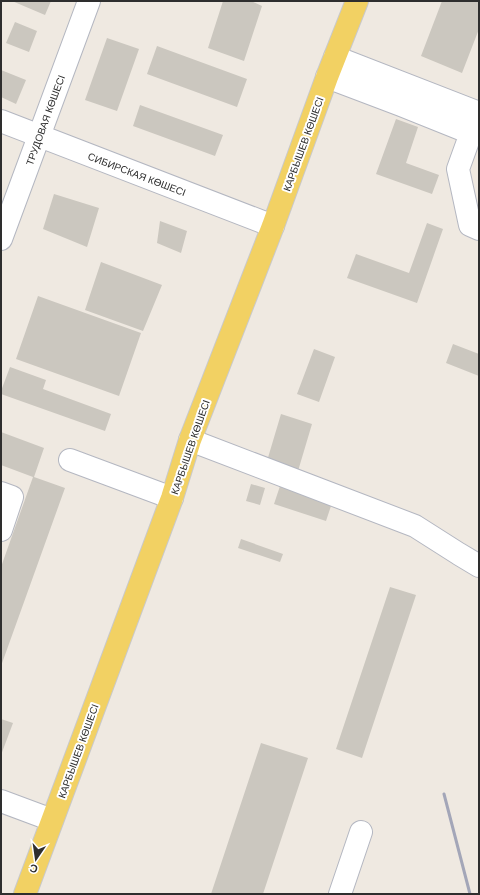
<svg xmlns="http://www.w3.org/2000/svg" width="480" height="895" font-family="Arial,sans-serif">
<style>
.building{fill:#cbc7bf}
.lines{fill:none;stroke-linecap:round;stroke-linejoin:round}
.minor-casing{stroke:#b4b7c1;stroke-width:24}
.major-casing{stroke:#c9c9c9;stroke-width:24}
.minor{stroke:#fff;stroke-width:22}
.major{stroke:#f2d163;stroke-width:22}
.rail{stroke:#a3a6b8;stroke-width:3}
.labels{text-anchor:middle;stroke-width:4;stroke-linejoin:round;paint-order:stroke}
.street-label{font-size:10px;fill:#2e2e2e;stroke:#fff}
</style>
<rect width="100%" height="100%" fill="#efe9e1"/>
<path class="building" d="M 12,1 L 51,1 L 45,15 Z
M 223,1 L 251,1 L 262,6 L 244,61 L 208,48 Z
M 442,1 L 479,1 L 479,29 L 462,73 L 421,56 Z
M 15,22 L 37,31 L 29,52 L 6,43 Z
M 107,38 L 139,49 L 117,111 L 85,100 Z
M 157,46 L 247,79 L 237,107 L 147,74 Z
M 1,70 L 26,80 L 16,104 L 1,97 Z
M 140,105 L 223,135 L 215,156 L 133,126 Z
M 396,119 L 418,127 L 406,163 L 439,175 L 432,194 L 376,174 Z
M 54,194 L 99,208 L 87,247 L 43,229 Z
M 160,221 L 187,231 L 181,253 L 157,243 Z
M 427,223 L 443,229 L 417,303 L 347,278 L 356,254 L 409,273 Z
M 101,262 L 162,285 L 143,331 L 85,310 Z
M 38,296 L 141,333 L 119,396 L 16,359 Z
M 453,344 L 479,354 L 479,376 L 446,363 Z
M 314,349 L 335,357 L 319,402 L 297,394 Z
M 10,367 L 46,380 L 43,389 L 111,414 L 105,431 L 1,394 L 1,391 Z
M 281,414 L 312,424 L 298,471 L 267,461 Z
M 1,432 L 44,448 L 34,477 L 65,488 L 1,666 L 1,567 L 33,477 L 1,465 Z
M 251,484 L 265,488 L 260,505 L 246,501 Z
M 280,486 L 332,503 L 326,521 L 274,504 Z
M 241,539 L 283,554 L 280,562 L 238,548 Z
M 390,587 L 416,595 L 362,758 L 336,749 Z
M 1,719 L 13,723 L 1,755 Z
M 261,743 L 308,758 L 263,894 L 211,894 Z"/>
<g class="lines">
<defs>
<path id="minor" d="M 335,57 L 479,113
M 327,77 L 401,105 L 471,133
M 476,119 L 458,169 L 470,225 L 479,229
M 1,121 L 273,226
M 1,239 L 89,1
M 190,440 L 415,526 L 459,554 L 479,566
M 70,460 L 172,498
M 1,493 L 12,497 L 1,530
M 1,801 L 52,820
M 340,894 L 361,832"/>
<path id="major" d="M 25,894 L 172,498 L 190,440 L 273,226 L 327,77 L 357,1"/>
</defs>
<use href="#minor" class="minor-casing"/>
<use href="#major" class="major-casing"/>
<use href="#minor" class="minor"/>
<use href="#major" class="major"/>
<path class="rail" d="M 444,794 L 470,894"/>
</g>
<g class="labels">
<g class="street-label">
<text transform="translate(45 120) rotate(-70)" y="4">ТРУДОВАЯ КӨШЕСІ</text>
<text transform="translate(303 144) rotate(-70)" y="4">КАРБЫШЕВ КӨШЕСІ</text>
<text transform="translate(137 174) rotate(21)" y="4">СИБИРСКАЯ КӨШЕСІ</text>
<text transform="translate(190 447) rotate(-71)" y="4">КАРБЫШЕВ КӨШЕСІ</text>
<text transform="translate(78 751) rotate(-70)" y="4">КАРБЫШЕВ КӨШЕСІ</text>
</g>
</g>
<rect width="480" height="895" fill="none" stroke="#2e2e2e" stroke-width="4"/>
<g transform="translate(36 859) rotate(193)" stroke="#ffffff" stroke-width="3" paint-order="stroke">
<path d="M0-3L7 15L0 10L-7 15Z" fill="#2e2e2e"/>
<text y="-6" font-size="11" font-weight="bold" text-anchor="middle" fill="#2e2e2e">С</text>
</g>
</svg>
